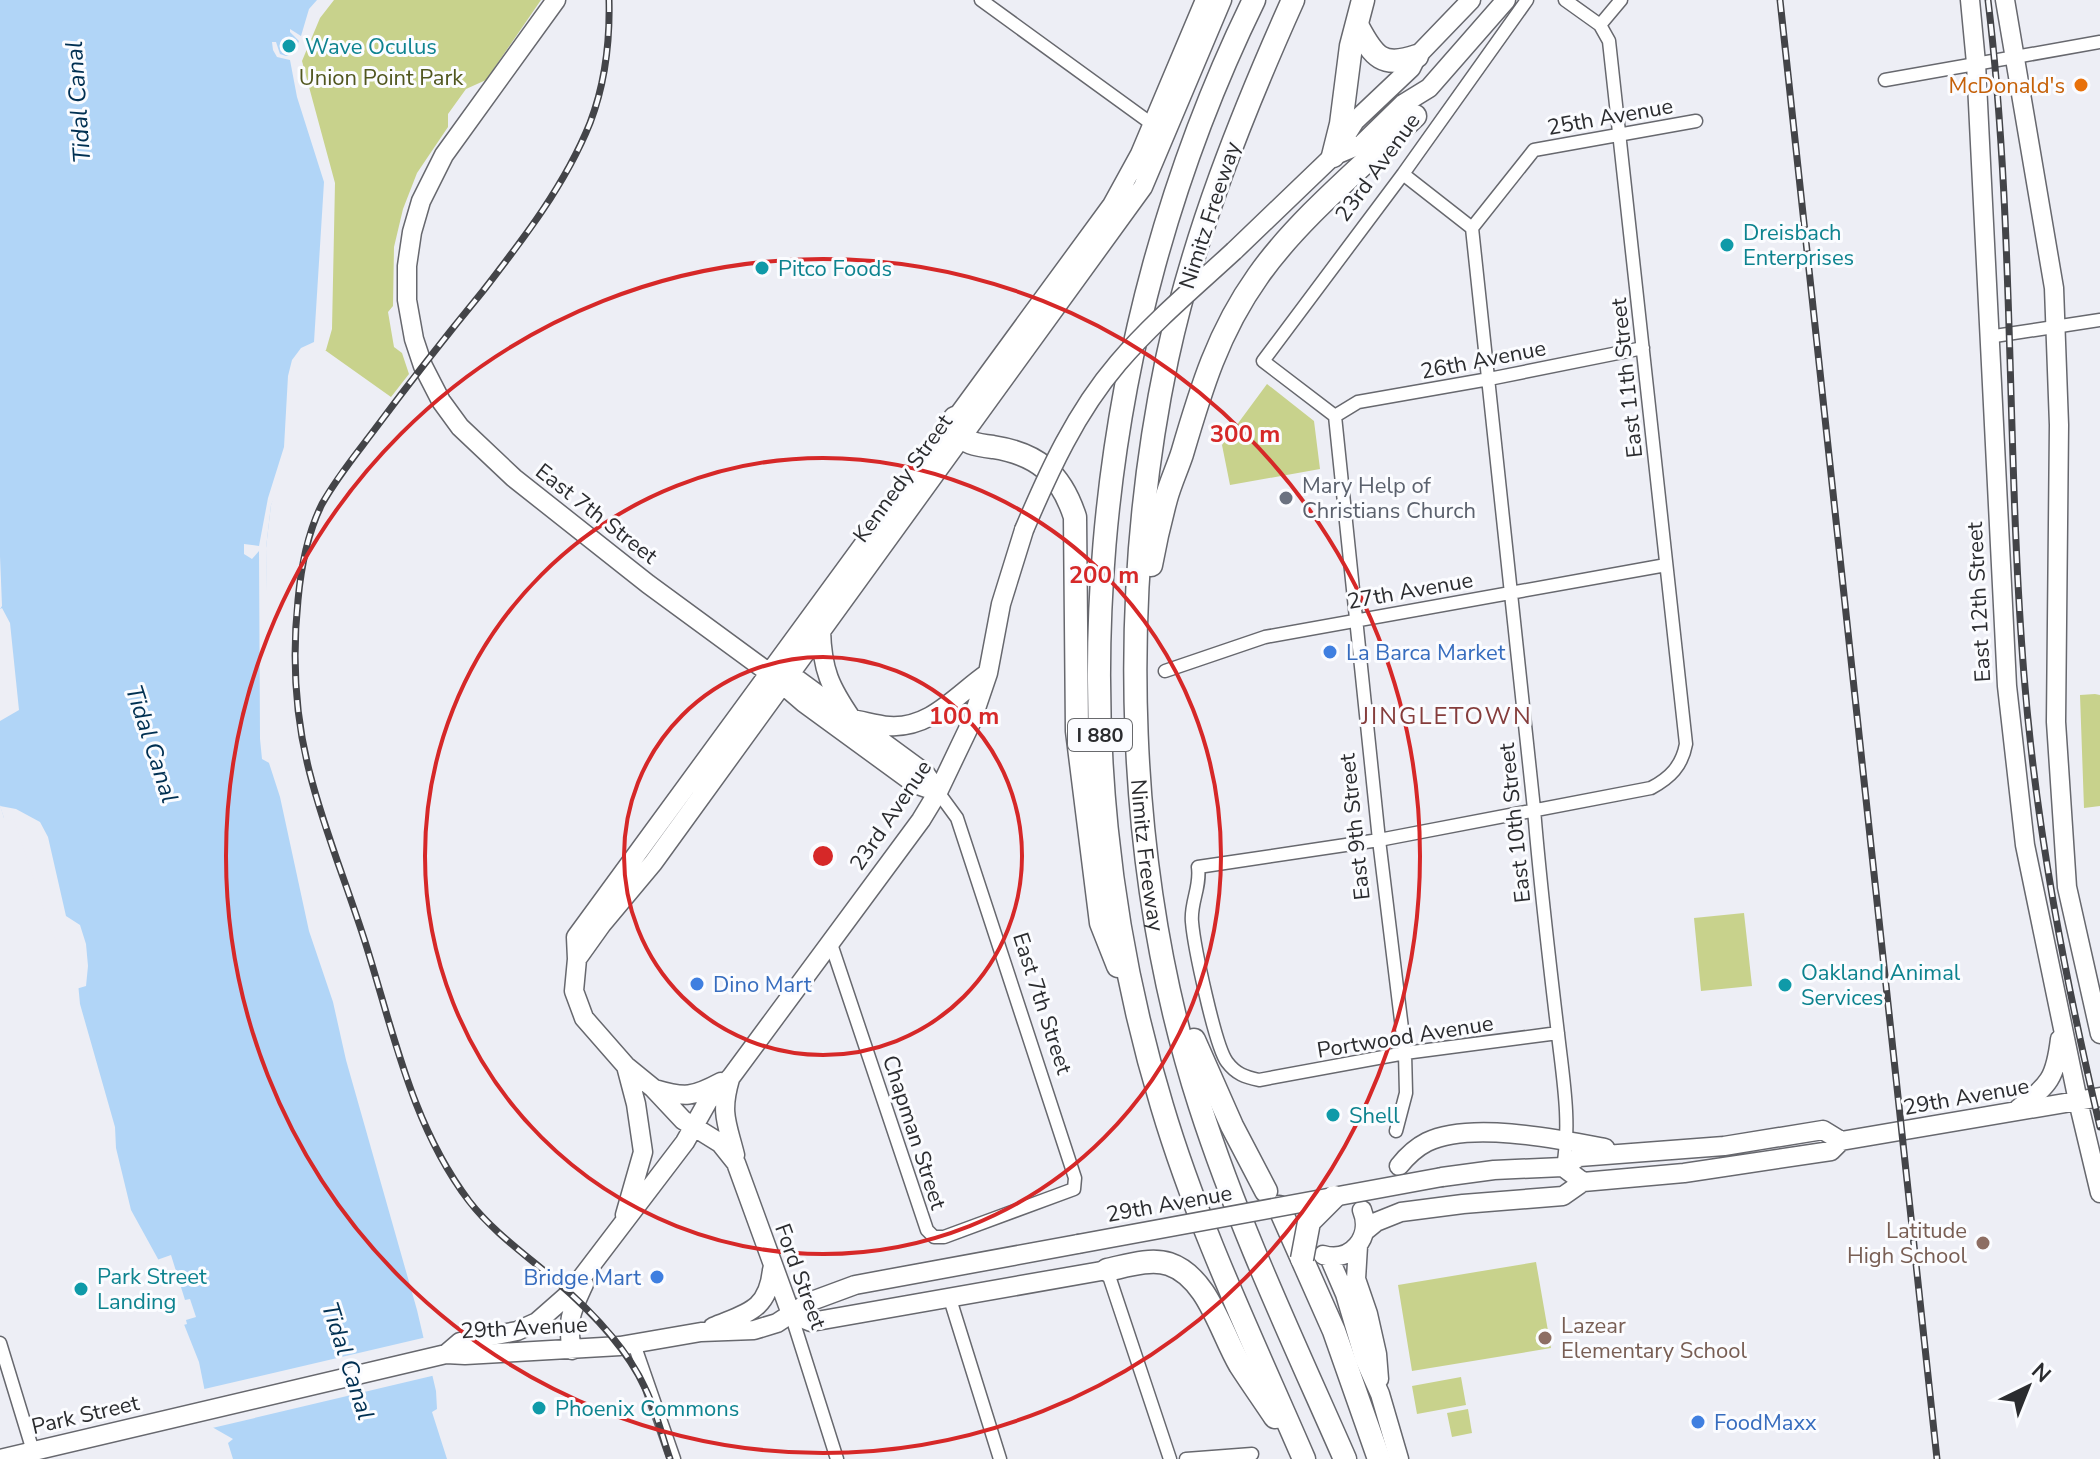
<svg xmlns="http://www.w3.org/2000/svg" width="2100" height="1459" font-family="'Nunito Sans',sans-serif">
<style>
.green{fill:#c8d28c}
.water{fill:#b1d5f7}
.pier{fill:#edeef5}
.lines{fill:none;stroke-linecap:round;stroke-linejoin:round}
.minor-casing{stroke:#67686e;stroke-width:15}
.secondary-casing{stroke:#67686e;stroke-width:21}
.motorway-casing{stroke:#67686e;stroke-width:25}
.minor{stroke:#fff;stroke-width:12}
.secondary{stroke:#fff;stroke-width:18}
.motorway{stroke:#fff;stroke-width:22}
.rail-casing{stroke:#434448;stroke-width:7}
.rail{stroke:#fbfcff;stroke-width:4;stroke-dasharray:12;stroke-linecap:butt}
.secondary-bridge-casing{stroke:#67686e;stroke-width:21;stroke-linecap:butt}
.motorway-bridge-casing{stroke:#67686e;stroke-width:25;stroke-linecap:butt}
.secondary-bridge{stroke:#fff;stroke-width:18}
.motorway-bridge{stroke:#fff;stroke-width:22}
.ring{fill:none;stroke:#d62828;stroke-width:4}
.culture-dot{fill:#0f9aa8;stroke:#fbfcff;stroke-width:3}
.food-dot{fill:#e8710a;stroke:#fbfcff;stroke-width:3}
.worship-dot{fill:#6b7280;stroke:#fbfcff;stroke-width:3}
.shop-dot{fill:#3f7fe0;stroke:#fbfcff;stroke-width:3}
.education-dot{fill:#8d6e63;stroke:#fbfcff;stroke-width:3}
.labels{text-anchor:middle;stroke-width:6;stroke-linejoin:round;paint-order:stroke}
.shield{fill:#fbfcff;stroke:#696a6d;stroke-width:2}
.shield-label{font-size:20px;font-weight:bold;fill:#2b2c2f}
.culture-label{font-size:22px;fill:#0d838f;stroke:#fbfcff;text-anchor:start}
.park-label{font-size:22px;fill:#50561e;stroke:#fbfcff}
.food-label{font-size:22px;fill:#c56008;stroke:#fbfcff;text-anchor:end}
.street-label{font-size:22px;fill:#2b2c2f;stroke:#fbfcff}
.worship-label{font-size:22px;fill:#5b616d;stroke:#fbfcff;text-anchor:start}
.shop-label{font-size:22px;fill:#366cbe;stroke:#fbfcff;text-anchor:start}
.education-label{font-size:22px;fill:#785e54;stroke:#fbfcff;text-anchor:end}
.water-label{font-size:24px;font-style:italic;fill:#003052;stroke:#fbfcff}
.neighbourhood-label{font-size:24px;letter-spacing:2px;fill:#853d3c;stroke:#fbfcff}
.centre{fill:#d62828;stroke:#fbfcff;stroke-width:4}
.ring-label{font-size:24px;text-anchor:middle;font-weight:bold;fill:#d62828;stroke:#fbfcff;stroke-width:6;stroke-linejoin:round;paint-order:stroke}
</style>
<rect width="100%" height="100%" fill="#edeef5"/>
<path class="green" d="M 330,0 L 541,0 L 486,80 L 466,89 L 448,114 L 448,127 L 417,173 L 403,209 L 394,247 L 393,306 L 388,312 L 394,347 L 402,353 L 409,374 L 391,397 L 322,348 L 298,60 L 316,16 Z
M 1267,384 L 1314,421 L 1320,469 L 1230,485 L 1222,445 Z
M 2095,694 L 2100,695 L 2100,806 L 2084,808 L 2080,695 Z
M 1744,913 L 1752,986 L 1701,991 L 1694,918 Z
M 1536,1262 L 1551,1348 L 1412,1371 L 1398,1285 Z
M 1461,1377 L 1466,1405 L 1417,1414 L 1412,1386 Z
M 1468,1409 L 1472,1433 L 1452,1437 L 1447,1413 Z"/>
<path class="water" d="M 0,0 L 330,0 L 316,16 L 298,60 L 331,183 L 328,329 L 300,365 L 294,442 L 271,505 L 266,548 L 269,763 L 280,797 L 309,931 L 333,1002 L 346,1060 L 417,1310 L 436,1391 L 437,1409 L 432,1412 L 447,1459 L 233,1459 L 228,1443 L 233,1439 L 212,1427 L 199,1362 L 158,1259 L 131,1210 L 116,1148 L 115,1127 L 80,1004 L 78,983 L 16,814 L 4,818 L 0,805 L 0,716 L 11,711 L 0,652 L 0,609 L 2,606 L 0,556 Z"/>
<path class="pier" d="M 317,0 L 334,0 L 320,18 L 302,61 L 335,183 L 332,329 L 326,350 L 303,367 L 298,403 L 298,443 L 284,479 L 271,505 L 266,548 L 271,764 L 262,759 L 260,739 L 259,551 L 252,559 L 244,554 L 244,544 L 259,546 L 268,498 L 284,447 L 288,376 L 292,360 L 301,348 L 314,342 L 324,182 L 297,97 L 290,60 L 277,57 L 273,50 L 272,42 L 276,42 L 280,54 L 286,56 L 294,54 L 299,41 L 290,32 L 290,29 L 301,36 L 309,9 Z
M 2,608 L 10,623 L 19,710 L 0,721 L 0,712 L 7,709 L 0,673 L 0,609 Z
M 0,806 L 16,809 L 40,822 L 48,837 L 66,916 L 80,925 L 86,944 L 88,966 L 86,986 L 76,989 L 51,930 L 14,819 L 8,821 L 4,818 Z
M 171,1255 L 185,1300 L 190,1299 L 196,1317 L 186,1320 L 187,1324 L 180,1326 L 154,1261 Z
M 427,1337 L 436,1375 L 208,1429 L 200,1390 Z"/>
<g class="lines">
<defs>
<path id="minor" d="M 981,0 L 1156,127
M 1600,25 L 1621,0
M 1885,80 L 2100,42
M 1403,174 L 1472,228 L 1534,809 C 1540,884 1549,959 1558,1034 C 1563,1079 1571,1122 1563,1167
M 1472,228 L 1534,150 L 1696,121
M 1988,337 L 2100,320
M 1335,416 L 1358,402 L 1489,379 L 1643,348
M 1165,671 L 1265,637 L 1666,565
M 830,941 L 927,1230 L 934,1237 L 944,1237 L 1074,1189 L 1075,1178 L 957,818 L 938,792
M 1558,1033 L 1405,1053 L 1259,1080 C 1245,1077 1236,1074 1227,1062 C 1215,1046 1194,946 1192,922 C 1190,903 1201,887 1198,867 L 1379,840 L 1651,788 C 1670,778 1682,766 1686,744 L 1609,41 L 1600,25 L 1565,0
M 1396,1131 L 1406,1093 L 1405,1053 L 1379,840 L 1335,416 L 1263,361 L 1403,174 L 1527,0
M 1107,1270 L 1170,1459
M 950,1299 L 1000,1459
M 791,1314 L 837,1459
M 0,1343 L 33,1451
M 634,1344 L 674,1459
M 1186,1459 L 1252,1454"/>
<path id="secondary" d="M 556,0 L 444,155 L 421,201 L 412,232 L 407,266 L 407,300 L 414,339 L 423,366 L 441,401 L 460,427 L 514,478 L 648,584 L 768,672 L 804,703 L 915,784 L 938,792
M 1970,0 L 1976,63 L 2007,686 L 2025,845 L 2078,1101 L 2100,1193
M 2005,0 L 2054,288 L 2059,425 L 2056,722 L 2067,887 L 2100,1034
M 1333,156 L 1362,144 L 1403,104 L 1429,88 L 1506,0
M 1234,251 L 1333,156 L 1355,121 L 1411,68 L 1417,56 L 1471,0
M 821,630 C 822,670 830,687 852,719 C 864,721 877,725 889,726 C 931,729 957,694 988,673
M 780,673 L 790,674 L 925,773 L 938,792
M 577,959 L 602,924 L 653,863 L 1143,187 L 1222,0
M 730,1079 C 720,1113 727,1123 735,1155
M 655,1089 C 685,1098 693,1097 721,1082
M 2018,1109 C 2049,1084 2055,1080 2060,1039
M 1399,1166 C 1407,1156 1415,1148 1427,1142 C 1470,1121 1558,1139 1605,1148
M 1563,1167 L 1583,1182 L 1684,1173 L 1831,1151 L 1841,1141 L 2100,1097
M 1442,1177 L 1494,1170 L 1563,1167 L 1579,1157 L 1724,1146 L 1823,1130 L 1841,1141
M 625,1215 L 643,1152 L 636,1104 L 626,1066
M 1365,1231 L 1376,1222 L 1401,1212 L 1463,1204 L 1563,1196 L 1583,1182
M 1358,1246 L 1356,1279 L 1368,1314 L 1377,1354 L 1379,1379
M 1323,1255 C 1351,1263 1373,1237 1362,1210
M 1329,1257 L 1345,1294 L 1364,1358 L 1380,1394 L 1399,1459
M 791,1314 L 736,1163 L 720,1143 L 683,1120 L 653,1088 L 626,1066 L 584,1018 L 574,991 L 577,959 L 576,937 L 1112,205 L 1140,154 L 1205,0
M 791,1314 L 811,1322 L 1107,1270
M 713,1327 C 746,1313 768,1311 772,1270
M 572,1350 C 566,1320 572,1310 584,1284
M 446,1354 L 460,1342 L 517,1331 L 537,1322 L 570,1293 L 685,1142 L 708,1101 L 731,1077 L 921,820 L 938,792 L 971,723 L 988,673 L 1001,604 L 1024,530
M 0,1459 L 446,1354 L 465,1355 L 620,1346 L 701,1332 L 754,1330 L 777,1323 L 809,1302 L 855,1285 L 1078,1244"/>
<g id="motorway">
<path d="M 1254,0 C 1088,339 1052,744 1162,1106 C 1198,1227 1254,1343 1304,1459"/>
<path id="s1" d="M 1293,0 C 1241,116 1194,234 1167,359 C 1117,598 1125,873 1200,1106 C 1239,1227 1294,1343 1345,1459"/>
<path d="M 1358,27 C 1374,57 1382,68 1417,56"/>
<path d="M 1333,156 L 1341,124 L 1351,46 L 1363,0"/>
<path d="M 955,418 L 953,430 C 964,443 976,445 993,447 C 1038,454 1061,474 1075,517 L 1077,731 L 1101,923 L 1118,966"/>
<path d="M 1151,565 C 1155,543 1160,521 1166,499 C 1170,484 1177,469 1182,454 C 1201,389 1218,332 1258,276 C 1297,220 1364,165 1415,116"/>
<path d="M 1194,1040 L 1232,1126 L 1266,1191"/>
<path d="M 1279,1207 L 1334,1331 L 1379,1459"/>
<path d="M 1107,1270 C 1126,1266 1150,1258 1169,1264 C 1208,1277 1221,1333 1240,1365 C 1251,1382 1263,1399 1275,1417"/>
</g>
</defs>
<use href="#minor" class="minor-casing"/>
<use href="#secondary" class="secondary-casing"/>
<use href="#motorway" class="motorway-casing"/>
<use href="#minor" class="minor"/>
<use href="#secondary" class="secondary"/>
<use href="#motorway" class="motorway"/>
<defs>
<path id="rail" d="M 609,0 C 610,41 605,84 590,123 C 565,185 524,238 483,291 C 446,336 410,382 375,429 C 357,453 337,477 322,504 C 307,534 301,567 298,600 C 292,658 295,717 310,774 C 325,833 349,890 367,948 C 394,1035 413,1127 469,1201 C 493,1232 526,1255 555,1280 C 590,1310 626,1346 645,1388 C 656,1410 662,1436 670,1459
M 1780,0 L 1937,1459
M 1988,0 C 2015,224 2006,450 2024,675 C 2036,828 2065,978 2100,1127"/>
</defs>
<use href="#rail" class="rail-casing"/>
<use href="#rail" class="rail"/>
<defs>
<path id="secondary-bridge" d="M 1024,530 C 1049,471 1076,412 1118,363 C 1153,322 1195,287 1234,251
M 1078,1244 L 1442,1177"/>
<path id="motorway-bridge" d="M 1302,1259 L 1309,1222 L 1334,1197"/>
</defs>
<use href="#secondary-bridge" class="secondary-bridge-casing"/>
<use href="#motorway-bridge" class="motorway-bridge-casing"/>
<use href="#secondary-bridge" class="secondary-bridge"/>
<use href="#motorway-bridge" class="motorway-bridge"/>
</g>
<g class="ring">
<circle cx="823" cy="856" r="199"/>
<circle cx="823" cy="856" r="398"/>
<circle cx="823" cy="856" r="597"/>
</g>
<g class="culture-dot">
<circle cx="289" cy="46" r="8"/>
<circle cx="1727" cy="245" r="8"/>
<circle cx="762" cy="268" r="8"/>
<circle cx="1785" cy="985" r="8"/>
<circle cx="1333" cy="1115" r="8"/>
<circle cx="81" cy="1289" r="8"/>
<circle cx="539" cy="1408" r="8"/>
</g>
<circle class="food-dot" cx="2081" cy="85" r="8"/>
<circle class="worship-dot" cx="1286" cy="498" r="8"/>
<g class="shop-dot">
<circle cx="1330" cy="652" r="8"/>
<circle cx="697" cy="984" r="8"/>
<circle cx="657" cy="1277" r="8"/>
<circle cx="1698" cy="1422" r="8"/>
</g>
<g class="education-dot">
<circle cx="1983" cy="1243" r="8"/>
<circle cx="1545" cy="1338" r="8"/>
</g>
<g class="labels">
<rect class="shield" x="1068" y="719" width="64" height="32" rx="6"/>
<g class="shield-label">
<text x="1100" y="742">I 880</text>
</g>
<g class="culture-label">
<text x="305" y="54">Wave Oculus</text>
<text x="1743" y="240">Dreisbach<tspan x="1743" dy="25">Enterprises</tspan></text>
<text x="778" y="276">Pitco Foods</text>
<text x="1801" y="980">Oakland Animal<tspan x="1801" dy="25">Services</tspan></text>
<text x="1349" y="1123">Shell</text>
<text x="97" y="1284">Park Street<tspan x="97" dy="25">Landing</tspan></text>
<text x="555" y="1416">Phoenix Commons</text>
</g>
<g class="park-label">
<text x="381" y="85">Union Point Park</text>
</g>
<g class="food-label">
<text x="2065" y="93">McDonald's</text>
</g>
<g class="street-label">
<text transform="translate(1610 116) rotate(-10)" y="8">25th Avenue</text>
<text transform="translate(1377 167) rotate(-54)" y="8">23rd Avenue</text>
<text transform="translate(1209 215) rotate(-72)" y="8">Nimitz Freeway</text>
<text transform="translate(1483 359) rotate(-11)" y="8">26th Avenue</text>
<text transform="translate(1626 378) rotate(-96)" y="8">East 11th Street</text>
<text transform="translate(902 478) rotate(-54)" y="8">Kennedy Street</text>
<text transform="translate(597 513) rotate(38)" y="8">East 7th Street</text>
<text transform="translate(1410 590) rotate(-10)" y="8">27th Avenue</text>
<text transform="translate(1978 602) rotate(-93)" y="8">East 12th Street</text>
<text transform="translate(890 815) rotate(-56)" y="8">23rd Avenue</text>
<text transform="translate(1514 823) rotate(-96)" y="8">East 10th Street</text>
<text transform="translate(1354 827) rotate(-96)" y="8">East 9th Street</text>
<text dy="8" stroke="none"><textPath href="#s1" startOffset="880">Nimitz Freeway</textPath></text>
<text transform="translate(1043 1003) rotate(72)" y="8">East 7th Street</text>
<text transform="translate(1405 1036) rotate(-9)" y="8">Portwood Avenue</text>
<text transform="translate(1966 1096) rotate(-10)" y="8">29th Avenue</text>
<text transform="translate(915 1132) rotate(72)" y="8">Chapman Street</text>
<text transform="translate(1169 1203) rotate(-10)" y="8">29th Avenue</text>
<text transform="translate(801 1276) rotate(70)" y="8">Ford Street</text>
<text transform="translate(524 1327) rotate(-3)" y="8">29th Avenue</text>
<text transform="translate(85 1414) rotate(-13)" y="8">Park Street</text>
</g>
<g class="worship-label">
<text x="1302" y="493">Mary Help of<tspan x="1302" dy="25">Christians Church</tspan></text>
</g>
<g class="shop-label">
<text x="1346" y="660">La Barca Market</text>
<text x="713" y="992">Dino Mart</text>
<text x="641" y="1285" text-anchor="end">Bridge Mart</text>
<text x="1714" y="1430">FoodMaxx</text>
</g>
<g class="education-label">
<text x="1967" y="1238">Latitude<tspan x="1967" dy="25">High School</tspan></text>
<text x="1561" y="1333" text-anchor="start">Lazear<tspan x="1561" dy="25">Elementary School</tspan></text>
</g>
<g class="water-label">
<text transform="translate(78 102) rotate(-94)" y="8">Tidal Canal</text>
<text transform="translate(152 744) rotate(72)" y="8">Tidal Canal</text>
<text transform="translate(348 1361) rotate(72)" y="8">Tidal Canal</text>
</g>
<g class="neighbourhood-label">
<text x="1447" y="724">JINGLETOWN</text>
</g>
</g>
<circle cx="823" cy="856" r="12" class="centre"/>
<g class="ring-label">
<text x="1245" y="442">300 m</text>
<text x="1104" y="583">200 m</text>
<text x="964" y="724">100 m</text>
</g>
<g transform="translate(2028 1387) rotate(43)" stroke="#fbfcff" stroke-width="6" paint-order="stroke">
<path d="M0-6L14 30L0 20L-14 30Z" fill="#2b2c2f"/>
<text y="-12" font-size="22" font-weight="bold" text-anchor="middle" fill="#2b2c2f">N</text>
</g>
</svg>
